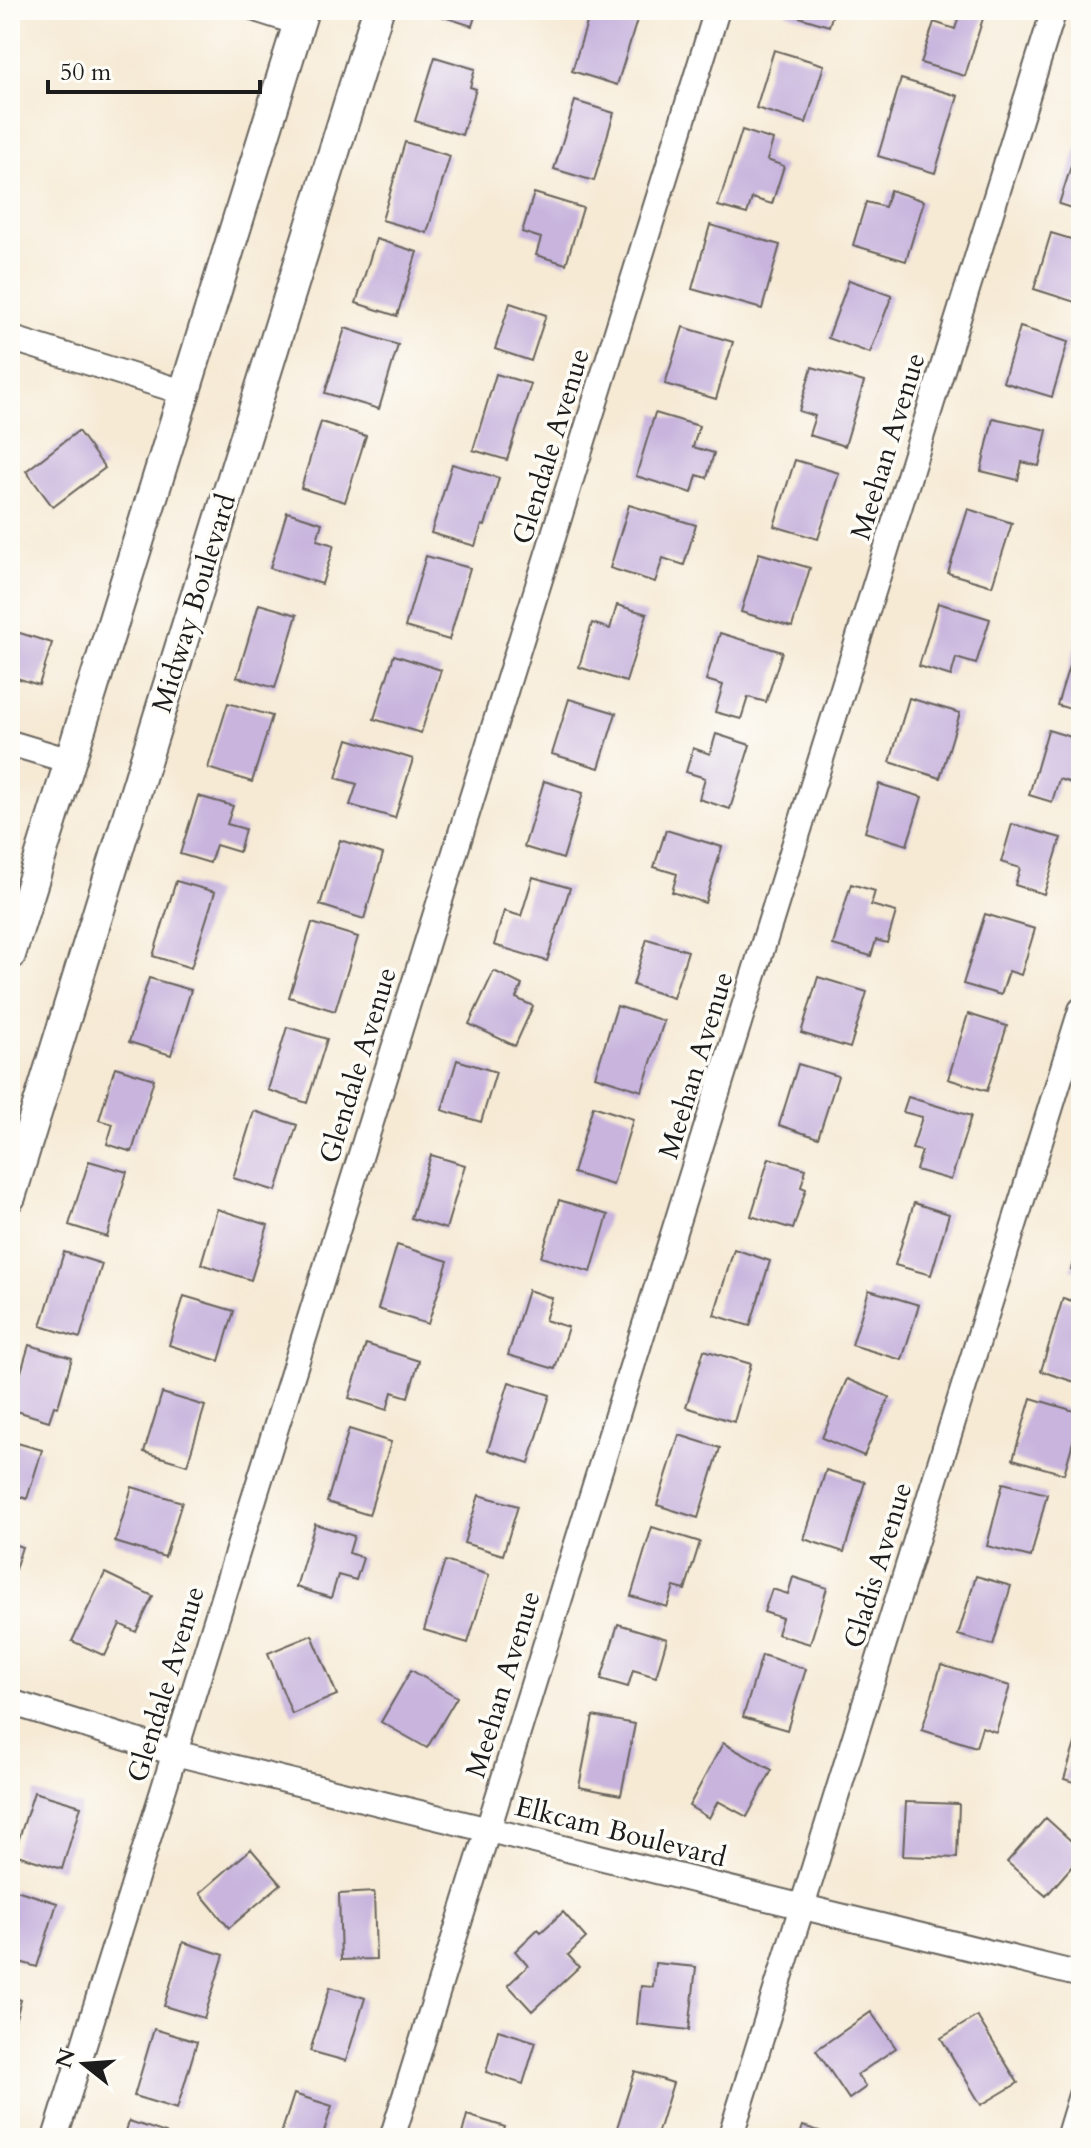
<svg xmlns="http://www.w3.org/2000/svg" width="1091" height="2148" font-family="Cardo,serif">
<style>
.building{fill:#c8b4dd}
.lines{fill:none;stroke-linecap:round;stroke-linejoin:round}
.minor-casing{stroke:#68645d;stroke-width:28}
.tertiary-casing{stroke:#68645d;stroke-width:34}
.minor{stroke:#fff;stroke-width:24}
.tertiary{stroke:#fff;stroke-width:30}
.labels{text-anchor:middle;stroke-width:7;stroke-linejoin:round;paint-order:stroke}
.street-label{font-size:28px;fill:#1c1c1c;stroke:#fdfcf7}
</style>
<rect width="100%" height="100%" fill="#fdfcf7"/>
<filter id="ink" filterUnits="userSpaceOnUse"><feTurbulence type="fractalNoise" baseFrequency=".0125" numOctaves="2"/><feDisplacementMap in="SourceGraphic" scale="16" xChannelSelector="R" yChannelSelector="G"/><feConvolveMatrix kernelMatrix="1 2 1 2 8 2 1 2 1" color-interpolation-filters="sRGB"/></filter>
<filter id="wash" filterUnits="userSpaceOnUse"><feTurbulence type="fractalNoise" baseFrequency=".006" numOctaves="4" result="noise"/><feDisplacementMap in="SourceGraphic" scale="32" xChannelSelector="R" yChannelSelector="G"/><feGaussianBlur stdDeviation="1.8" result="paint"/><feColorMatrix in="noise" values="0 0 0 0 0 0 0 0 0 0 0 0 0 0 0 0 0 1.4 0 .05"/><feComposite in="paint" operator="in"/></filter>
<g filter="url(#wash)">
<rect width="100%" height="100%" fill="#f6ead5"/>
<g id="blocks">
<path class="building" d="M 442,10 L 477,10 L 472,26 L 441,16 Z
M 481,10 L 501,10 L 499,16 Z
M 591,10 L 605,10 L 637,20 L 617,85 L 572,71 Z
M 787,10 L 834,10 L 829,26 L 786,13 Z
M 961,10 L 985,12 L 965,76 L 921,63 L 934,22 L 955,29 Z
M 774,50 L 824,65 L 806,123 L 756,108 Z
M 435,57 L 475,69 L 470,87 L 476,89 L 462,135 L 415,121 Z
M 901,79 L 958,96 L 935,173 L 878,156 Z
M 575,101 L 614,113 L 594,181 L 554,169 Z
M 742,130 L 773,140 L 767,160 L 784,166 L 772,204 L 752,198 L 747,214 L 718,206 Z
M 1081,135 L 1081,211 L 1059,204 Z
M 405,142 L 450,156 L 427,233 L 382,220 Z
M 890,190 L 924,201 L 906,261 L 853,245 L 866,202 L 885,207 Z
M 534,193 L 583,208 L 566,264 L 536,255 L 541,238 L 522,232 Z
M 710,225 L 780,245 L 762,309 L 692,289 Z
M 1051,233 L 1081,242 L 1081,255 L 1078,263 L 1081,264 L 1081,304 L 1034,289 Z
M 376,239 L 417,252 L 397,316 L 356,303 Z
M 849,280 L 892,295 L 870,353 L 828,338 Z
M 510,303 L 546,315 L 531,361 L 495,349 Z
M 683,327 L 733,342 L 716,399 L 665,384 Z
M 1020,327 L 1068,342 L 1052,397 L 1003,382 Z
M 345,328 L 398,345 L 379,409 L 325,393 Z
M 812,367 L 864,382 L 845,446 L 809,435 L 815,416 L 799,411 Z
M 496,374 L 531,384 L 507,460 L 473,450 Z
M 655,413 L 699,426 L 693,447 L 714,453 L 707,478 L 697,475 L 692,493 L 636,476 Z
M 993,418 L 1047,430 L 1039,466 L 1022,462 L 1018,480 L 981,471 Z
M 321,422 L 366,436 L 345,502 L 301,488 Z
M 78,431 L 105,468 L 53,507 L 26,471 Z
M 795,460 L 839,473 L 818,539 L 774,526 Z
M 452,464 L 499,478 L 485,526 L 482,525 L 475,546 L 431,533 Z
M 629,505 L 696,525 L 684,565 L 663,558 L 655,582 L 610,568 Z
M 968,509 L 1012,523 L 992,586 L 948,573 Z
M 287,512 L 322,523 L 317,540 L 334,545 L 322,584 L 270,568 Z
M 759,553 L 810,568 L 792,627 L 741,612 Z
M 426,556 L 470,568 L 449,640 L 405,627 Z
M 938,603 L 990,619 L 976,664 L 956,658 L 951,676 L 919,666 Z
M 259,604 L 297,615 L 275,688 L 237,677 Z
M 617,605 L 647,614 L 626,682 L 579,667 L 592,623 L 610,629 Z
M 10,630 L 52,643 L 39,685 L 10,676 Z
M 720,633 L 782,652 L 766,702 L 748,697 L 741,719 L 715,712 L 723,685 L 706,680 Z
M 1078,637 L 1081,638 L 1081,712 L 1057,705 Z
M 394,655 L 441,670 L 421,733 L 374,719 Z
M 909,698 L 960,713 L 940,778 L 890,762 Z
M 569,699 L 616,713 L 599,768 L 552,754 Z
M 228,703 L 272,716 L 252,782 L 208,768 Z
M 1048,730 L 1081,740 L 1081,786 L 1059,779 L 1052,802 L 1029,795 Z
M 716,734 L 750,745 L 730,809 L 699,799 L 705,778 L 686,772 L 693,748 L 710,754 Z
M 348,739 L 413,759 L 395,818 L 350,805 L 357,784 L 336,778 Z
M 544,781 L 583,793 L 563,859 L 524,847 Z
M 879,784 L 922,797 L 907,845 L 865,832 Z
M 198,796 L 233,806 L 227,824 L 245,829 L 239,852 L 216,845 L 210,863 L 180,854 Z
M 1012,824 L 1061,838 L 1044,894 L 1015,885 L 1020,868 L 1001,862 Z
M 666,830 L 722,847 L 705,903 L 672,892 L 677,874 L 654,867 Z
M 340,840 L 383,854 L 364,919 L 320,905 Z
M 533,877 L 570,888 L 547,961 L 494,945 L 504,911 L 521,916 Z
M 176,881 L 215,892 L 191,968 L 153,956 Z
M 851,884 L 875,891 L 871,905 L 896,912 L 887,943 L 876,940 L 871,956 L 833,945 Z
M 985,914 L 1035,929 L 1021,975 L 1009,971 L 1001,995 L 963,984 Z
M 312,923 L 358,937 L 335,1011 L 289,997 Z
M 647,939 L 688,951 L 673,998 L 633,985 Z
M 494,971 L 522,985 L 516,998 L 533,1006 L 515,1046 L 469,1024 Z
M 818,977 L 867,992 L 850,1048 L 801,1033 Z
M 149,978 L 191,990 L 171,1055 L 129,1042 Z
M 617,1006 L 664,1021 L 642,1091 L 595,1076 Z
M 968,1014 L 1007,1026 L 987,1091 L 948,1079 Z
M 287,1027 L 327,1039 L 307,1103 L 268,1090 Z
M 457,1060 L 496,1072 L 481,1122 L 442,1110 Z
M 798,1064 L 838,1076 L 818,1138 L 779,1125 Z
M 115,1067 L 154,1079 L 132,1152 L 107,1144 L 113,1124 L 99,1120 Z
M 908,1097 L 971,1116 L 951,1180 L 916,1170 L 922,1151 L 912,1149 L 922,1117 L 903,1112 Z
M 593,1106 L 633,1119 L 613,1185 L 573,1173 Z
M 254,1111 L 297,1125 L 276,1191 L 233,1178 Z
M 431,1155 L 465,1165 L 446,1229 L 411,1218 Z
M 769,1158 L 806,1169 L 801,1187 L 806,1189 L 793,1229 L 751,1216 Z
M 89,1161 L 127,1172 L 107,1237 L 69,1225 Z
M 559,1200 L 608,1215 L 591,1272 L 541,1257 Z
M 914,1203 L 949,1214 L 931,1275 L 895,1265 Z
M 217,1209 L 268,1225 L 251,1280 L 201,1264 Z
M 1081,1238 L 1081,1272 L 1071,1269 Z
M 397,1245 L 448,1261 L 428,1324 L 378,1309 Z
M 734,1249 L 770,1261 L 750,1326 L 714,1315 Z
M 64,1252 L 102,1264 L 80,1338 L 41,1326 Z
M 528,1290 L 552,1298 L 545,1320 L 568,1327 L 555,1369 L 508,1355 Z
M 869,1290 L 919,1305 L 902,1360 L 852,1345 Z
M 184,1296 L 234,1311 L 219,1361 L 169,1345 Z
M 1063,1298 L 1081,1304 L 1081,1384 L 1041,1371 Z
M 366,1344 L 419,1361 L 408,1397 L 392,1392 L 387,1410 L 349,1398 Z
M 29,1345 L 72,1358 L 58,1407 L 54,1406 L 49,1421 L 10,1409 Z
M 704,1350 L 751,1364 L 734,1422 L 686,1407 Z
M 847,1379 L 889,1397 L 864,1456 L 822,1438 Z
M 509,1382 L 550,1395 L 529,1463 L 488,1450 Z
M 162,1393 L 205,1406 L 187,1465 L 144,1452 Z
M 1031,1398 L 1081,1413 L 1064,1474 L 1013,1459 Z
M 349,1429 L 391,1442 L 369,1515 L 327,1502 Z
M 679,1435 L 720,1448 L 698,1518 L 657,1505 Z
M 10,1441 L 42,1450 L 27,1499 L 10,1493 Z
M 826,1470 L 865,1482 L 844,1552 L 804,1539 Z
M 1003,1483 L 1047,1494 L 1031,1557 L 987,1546 Z
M 132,1487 L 182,1502 L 165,1557 L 115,1542 Z
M 479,1495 L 518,1506 L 503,1555 L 464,1543 Z
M 315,1524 L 354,1536 L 349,1553 L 363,1558 L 356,1580 L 338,1575 L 331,1598 L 296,1587 Z
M 652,1527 L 700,1542 L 685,1590 L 674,1587 L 667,1607 L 631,1596 Z
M 10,1543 L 22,1547 L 11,1582 L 10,1582 Z
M 445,1561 L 489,1575 L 468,1643 L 424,1630 Z
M 105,1573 L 153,1596 L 136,1632 L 120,1624 L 105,1656 L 72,1641 Z
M 976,1576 L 1011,1586 L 993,1645 L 958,1635 Z
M 793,1577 L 827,1588 L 810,1644 L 777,1634 L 782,1618 L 764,1612 L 772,1589 L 788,1594 Z
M 618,1624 L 667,1639 L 656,1677 L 633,1670 L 628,1687 L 601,1679 Z
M 312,1635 L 337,1695 L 292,1714 L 268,1653 Z
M 762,1655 L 806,1669 L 787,1730 L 743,1717 Z
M 941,1665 L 1010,1686 L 996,1732 L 982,1727 L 976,1747 L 922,1730 Z
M 411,1670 L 457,1697 L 427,1748 L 381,1722 Z
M 593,1716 L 635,1724 L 621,1795 L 579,1787 Z
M 1081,1724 L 1081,1784 L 1064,1779 Z
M 723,1743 L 772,1770 L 747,1817 L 718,1801 L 709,1818 L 689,1806 Z
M 34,1792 L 81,1806 L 62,1869 L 14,1854 Z
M 906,1802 L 959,1804 L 957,1858 L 903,1856 Z
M 1046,1818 L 1081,1850 L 1081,1856 L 1046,1896 L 1007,1862 Z
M 251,1849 L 281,1884 L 229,1928 L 200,1893 Z
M 13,1889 L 57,1903 L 37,1967 L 10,1959 L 10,1899 Z
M 374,1892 L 376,1959 L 341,1960 L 339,1894 Z
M 563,1912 L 586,1938 L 568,1955 L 579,1967 L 532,2011 L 508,1985 L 528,1966 L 515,1951 L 538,1929 L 541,1932 Z
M 183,1942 L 224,1955 L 204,2018 L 164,2006 Z
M 655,1963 L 696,1967 L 689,2030 L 637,2024 L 641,1986 L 653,1987 Z
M 330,1987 L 365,1998 L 346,2061 L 310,2051 Z
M 10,1997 L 21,2000 L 11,2035 L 10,2035 Z
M 871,2012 L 896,2048 L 857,2075 L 866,2087 L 849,2099 L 816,2050 Z
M 977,2016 L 1018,2083 L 981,2105 L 941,2038 Z
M 154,2029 L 197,2042 L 177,2109 L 134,2096 Z
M 498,2030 L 536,2042 L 523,2084 L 486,2072 Z
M 635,2071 L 673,2083 L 656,2138 L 614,2137 Z
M 294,2094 L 332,2106 L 322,2138 L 296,2138 L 281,2134 Z
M 467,2115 L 505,2127 L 502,2138 L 461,2138 Z
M 129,2121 L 166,2133 L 164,2138 L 124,2138 Z
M 803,2126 L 838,2137 L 837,2138 L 799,2138 Z"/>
</g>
</g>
<g filter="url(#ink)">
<use href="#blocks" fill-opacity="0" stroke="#68645d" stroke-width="2"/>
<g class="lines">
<defs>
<path id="minor" d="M 258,10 L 299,23
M 10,338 L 183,392
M 10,743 L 70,761
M 10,1702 L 175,1753 L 1081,1975
M 55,2138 L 717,10
M 392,2138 L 1054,10
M 730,2138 L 1081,1010
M 1068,2138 L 1081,2095"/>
<path id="tertiary" d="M 10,955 L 303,10
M 10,1197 L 378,10"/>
</defs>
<use href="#minor" class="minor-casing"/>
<use href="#tertiary" class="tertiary-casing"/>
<use href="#minor" class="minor"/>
<use href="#tertiary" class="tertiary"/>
</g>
</g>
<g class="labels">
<g class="street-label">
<text transform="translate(550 446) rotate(-73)" y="10">Glendale Avenue</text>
<text transform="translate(887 446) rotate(-73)" y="10">Meehan Avenue</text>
<text transform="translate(193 603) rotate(-73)" y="10">Midway Boulevard</text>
<text transform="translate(357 1065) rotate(-73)" y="10">Glendale Avenue</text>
<text transform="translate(695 1065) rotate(-73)" y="10">Meehan Avenue</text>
<text transform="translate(877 1565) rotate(-73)" y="10">Gladis Avenue</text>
<text transform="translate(165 1684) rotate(-73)" y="10">Glendale Avenue</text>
<text transform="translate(502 1684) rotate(-73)" y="10">Meehan Avenue</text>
<text transform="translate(621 1831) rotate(14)" y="10">Elkcam Boulevard</text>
</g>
</g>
<rect width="1091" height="2148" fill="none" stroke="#fdfcf7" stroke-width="40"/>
<g transform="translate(84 2064) rotate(287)" stroke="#fdfcf7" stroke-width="6" paint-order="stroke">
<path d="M0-6L14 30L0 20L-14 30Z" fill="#1c1c1c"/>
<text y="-12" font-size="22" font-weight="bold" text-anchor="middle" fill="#1c1c1c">N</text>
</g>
<path d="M48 80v12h212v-12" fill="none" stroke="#1c1c1c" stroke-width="4"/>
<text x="60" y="80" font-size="24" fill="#1c1c1c" stroke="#fdfcf7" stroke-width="6" paint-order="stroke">50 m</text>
</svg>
